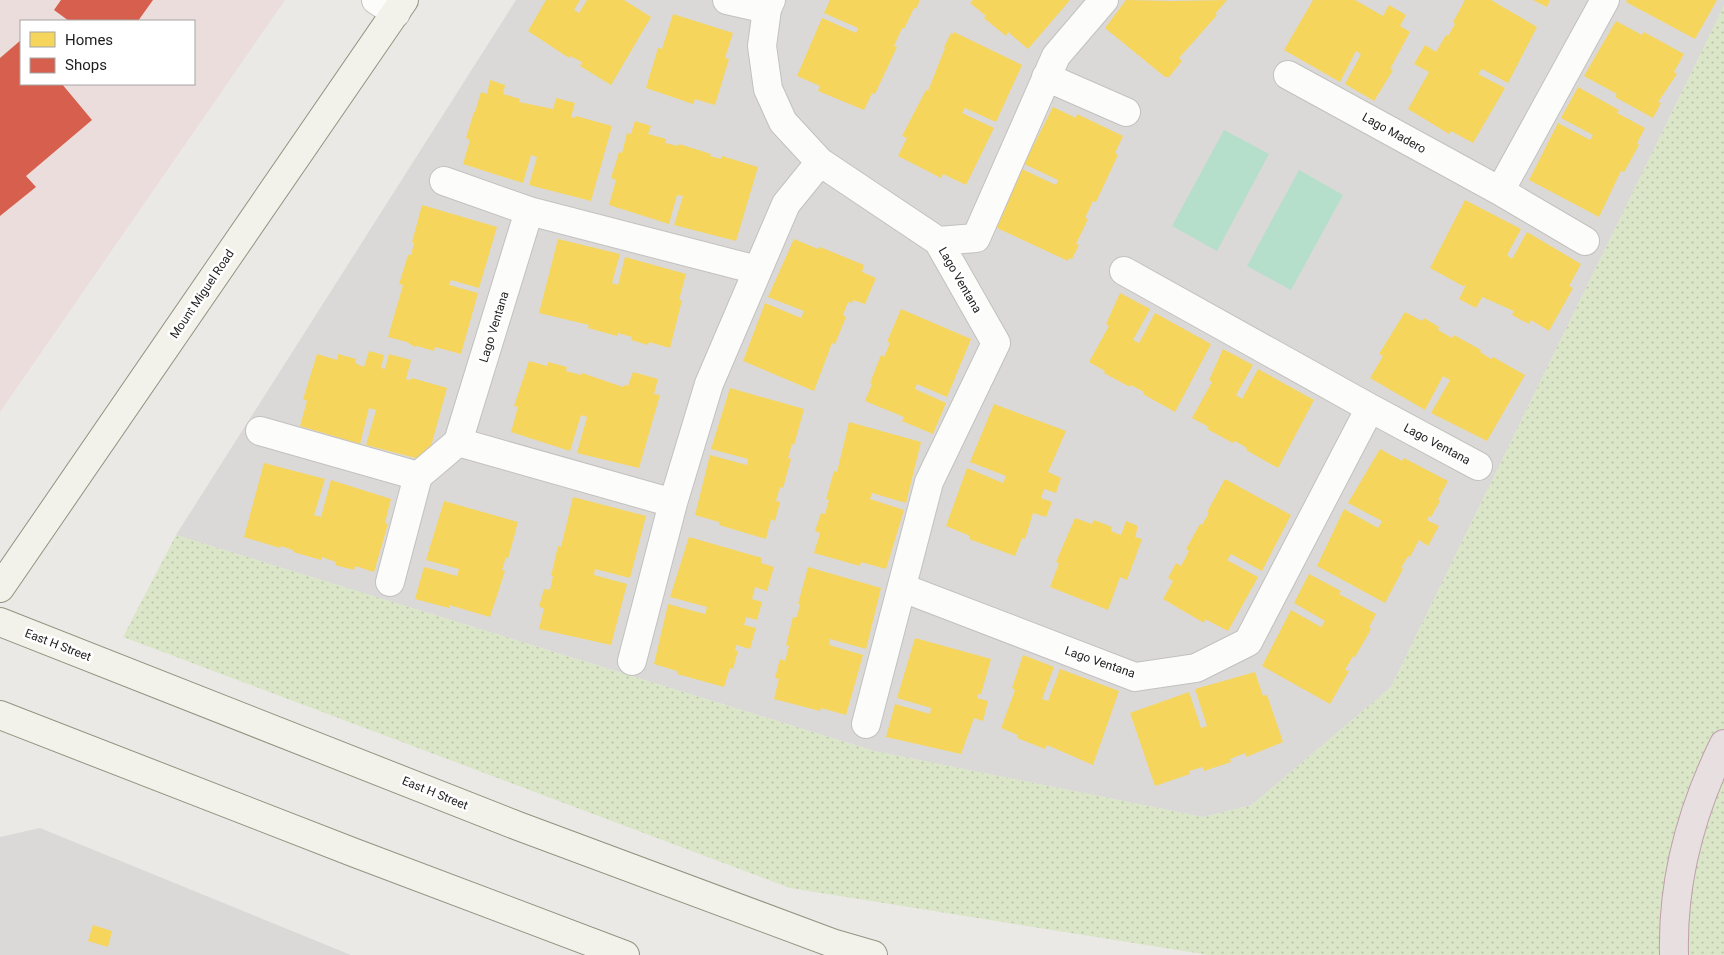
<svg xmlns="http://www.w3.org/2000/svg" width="1724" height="955" font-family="Roboto,sans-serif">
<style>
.residential{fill:#dad9d7}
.commercial{fill:#ecdddd;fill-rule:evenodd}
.grass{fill:url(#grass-dots)}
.pitch{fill:#b5dfca}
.homes{fill:#f6d55c}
.shops{fill:#d6604d}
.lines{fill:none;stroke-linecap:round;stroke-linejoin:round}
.street-casing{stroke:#c2c1c0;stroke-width:30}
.secondary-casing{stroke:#939380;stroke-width:30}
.highway-casing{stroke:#be9faa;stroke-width:30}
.street{stroke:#fcfcfb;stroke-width:28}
.secondary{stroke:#f3f2ea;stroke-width:28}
.highway{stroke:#e8dfe1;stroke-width:28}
.labels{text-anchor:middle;stroke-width:5;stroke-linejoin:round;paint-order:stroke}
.street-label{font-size:12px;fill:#1d1d1d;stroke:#fff}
</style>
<defs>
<pattern id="grass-dots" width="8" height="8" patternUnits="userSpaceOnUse" patternTransform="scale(1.25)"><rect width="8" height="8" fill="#dae6c7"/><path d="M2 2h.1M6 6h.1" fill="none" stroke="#bbc5aa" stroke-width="1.8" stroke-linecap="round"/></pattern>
</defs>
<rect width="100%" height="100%" fill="#ebe9e6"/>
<path class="residential" d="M 516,0 L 1724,0 L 1724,6 L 1391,687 L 1252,805 L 1203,817 L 874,751 L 176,535 Z
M 40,828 L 351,955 L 0,955 L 0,837 Z"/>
<path class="commercial" d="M 0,0 L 285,0 L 0,412 ZM 21,21 L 194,21 L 194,84 L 21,84 Z"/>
<path class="grass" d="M 1724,6 L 1724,955 L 1209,955 L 790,888 L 123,637 L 176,535 L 874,751 L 1203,817 L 1252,805 L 1391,687 Z"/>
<path class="pitch" d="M 1224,130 L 1269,154 L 1217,251 L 1172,226 Z
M 1299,170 L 1343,195 L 1291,290 L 1247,266 Z"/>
<path class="homes" d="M 546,0 L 580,0 L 574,10 L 579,13 L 587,0 L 624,0 L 651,17 L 611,85 L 580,66 L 582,62 L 570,56 L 569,58 L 528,31 Z
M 830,0 L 920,0 L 916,9 L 914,8 L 904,29 L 902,28 L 894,46 L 897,47 L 875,94 L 872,93 L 864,110 L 818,91 L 820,86 L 797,76 L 822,18 L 856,33 L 858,28 L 824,13 Z
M 973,0 L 1070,0 L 1028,49 L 1008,32 L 1006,36 L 984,18 L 986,16 L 970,3 Z
M 1126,0 L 1172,1 L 1227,0 L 1215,14 L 1217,15 L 1179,58 L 1182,61 L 1169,77 L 1165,77 L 1105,28 Z
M 1313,0 L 1355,0 L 1383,16 L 1389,5 L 1406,15 L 1400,26 L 1410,32 L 1390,69 L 1393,70 L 1374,101 L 1345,84 L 1361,54 L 1356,51 L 1340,82 L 1284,50 Z
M 1465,0 L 1491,0 L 1537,27 L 1508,83 L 1482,69 L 1478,74 L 1505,88 L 1473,143 L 1451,131 L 1449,134 L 1408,109 L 1429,72 L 1414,64 L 1425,45 L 1436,52 L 1446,35 L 1448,36 L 1455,24 L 1453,22 Z
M 1533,0 L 1550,0 L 1547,7 Z
M 1627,0 L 1717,0 L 1695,39 L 1626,2 Z
M 673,14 L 733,33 L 725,58 L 729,59 L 715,105 L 695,99 L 693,104 L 646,88 L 658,48 L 662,49 Z
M 1616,21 L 1642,35 L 1644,32 L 1684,54 L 1674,72 L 1677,74 L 1658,102 L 1661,103 L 1653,118 L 1615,97 L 1617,94 L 1584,76 Z
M 954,32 L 1022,65 L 996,122 L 965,108 L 962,113 L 994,128 L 966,185 L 943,174 L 941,178 L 898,156 L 907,138 L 902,136 L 926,90 L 928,91 L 945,48 L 944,47 L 951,33 L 953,34 Z
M 490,80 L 505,85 L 503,94 L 520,99 L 519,102 L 553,109 L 556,98 L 575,103 L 571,117 L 575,118 L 576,116 L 612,126 L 591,201 L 529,185 L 537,157 L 531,155 L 523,183 L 463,164 L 470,140 L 466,138 L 474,112 L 475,112 L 481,92 L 487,94 Z
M 1578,87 L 1619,110 L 1617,113 L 1645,128 L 1637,143 L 1639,145 L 1624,172 L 1621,171 L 1599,217 L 1529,180 L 1558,123 L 1590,140 L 1593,135 L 1561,118 Z
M 1053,107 L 1076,118 L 1077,114 L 1123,136 L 1115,153 L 1118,155 L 1096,202 L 1093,201 L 1085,218 L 1088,219 L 1076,244 L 1079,245 L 1072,259 L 1069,258 L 1068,261 L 997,228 L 1022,169 L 1056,185 L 1058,180 L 1024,164 Z
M 635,121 L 651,126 L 648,134 L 666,139 L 665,143 L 678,146 L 679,144 L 711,154 L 710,156 L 721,159 L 722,156 L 758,167 L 736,241 L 674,225 L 683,196 L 677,195 L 669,224 L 609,205 L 616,180 L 611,178 L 619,152 L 622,153 L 627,133 L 631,134 Z
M 1465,200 L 1521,229 L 1507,255 L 1512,259 L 1527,232 L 1581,264 L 1569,286 L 1573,288 L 1549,331 L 1531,320 L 1529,324 L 1512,315 L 1514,311 L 1482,297 L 1476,308 L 1459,299 L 1466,285 L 1463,286 L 1430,268 Z
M 422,205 L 497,227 L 479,288 L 451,280 L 449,285 L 478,293 L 461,354 L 435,347 L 434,351 L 417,346 L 415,347 L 407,342 L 388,337 L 403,285 L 399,284 L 408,255 L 411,255 L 414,243 L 412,242 Z
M 558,239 L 620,254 L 612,283 L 618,285 L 625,257 L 686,274 L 679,300 L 682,300 L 670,348 L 649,342 L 648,345 L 631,340 L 632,337 L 618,333 L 617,336 L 588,328 L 589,325 L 539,313 Z
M 794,239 L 818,249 L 820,247 L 864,265 L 862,272 L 876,278 L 865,304 L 853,300 L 852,303 L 848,302 L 843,315 L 846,317 L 835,344 L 832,343 L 814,391 L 743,361 L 765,303 L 801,318 L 804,311 L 768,297 Z
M 1120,293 L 1150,309 L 1133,340 L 1139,343 L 1155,313 L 1211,344 L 1175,412 L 1143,394 L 1144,392 L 1131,385 L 1130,387 L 1104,373 L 1105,371 L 1089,362 L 1109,326 L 1106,324 Z
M 901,309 L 971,339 L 947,397 L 917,384 L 915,389 L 946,403 L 933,434 L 902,421 L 904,417 L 865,401 L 872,384 L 870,383 L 881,355 L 884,357 L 890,343 L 887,342 Z
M 1405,312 L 1422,321 L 1424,318 L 1439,327 L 1438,330 L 1452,338 L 1454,335 L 1481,350 L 1480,352 L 1491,359 L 1493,357 L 1525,375 L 1487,441 L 1431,413 L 1450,380 L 1443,376 L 1425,410 L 1370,378 L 1383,356 L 1379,354 Z
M 1223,349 L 1253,365 L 1236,395 L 1242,399 L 1258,369 L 1314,400 L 1278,468 L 1246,450 L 1247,448 L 1235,441 L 1233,443 L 1207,429 L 1209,427 L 1192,418 L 1212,382 L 1209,380 Z
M 369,351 L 384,355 L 381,368 L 385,369 L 389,354 L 411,360 L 406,379 L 411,380 L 412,378 L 447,388 L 427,461 L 366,445 L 376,410 L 369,408 L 360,444 L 300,426 L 307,401 L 303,399 L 317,354 L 337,360 L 338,354 L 356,359 L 355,363 L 364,367 Z
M 529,361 L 547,366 L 548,362 L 567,367 L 566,371 L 581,375 L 582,373 L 623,387 L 624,385 L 628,386 L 633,372 L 658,379 L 654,394 L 660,395 L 639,468 L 577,453 L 587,417 L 581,415 L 570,451 L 511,432 L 518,407 L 514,406 Z
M 730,388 L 804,409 L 794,445 L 792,444 L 788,458 L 791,459 L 783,488 L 780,487 L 776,501 L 780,502 L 775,521 L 771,519 L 766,539 L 719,525 L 719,522 L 695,515 L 710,455 L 747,465 L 748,459 L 711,449 Z
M 994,404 L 1066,431 L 1048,472 L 1061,478 L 1056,493 L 1044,489 L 1041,498 L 1052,502 L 1046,517 L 1033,513 L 1025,539 L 1022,538 L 1015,556 L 969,539 L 970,536 L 946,526 L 967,468 L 1003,483 L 1006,476 L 970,462 Z
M 849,422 L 921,442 L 906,503 L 872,493 L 870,499 L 904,510 L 886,569 L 861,562 L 860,566 L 814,553 L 820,533 L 815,531 L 821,513 L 825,514 L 829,500 L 826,499 L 834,471 L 837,472 Z
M 1380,449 L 1402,461 L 1404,458 L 1448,481 L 1438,500 L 1440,501 L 1431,517 L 1429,516 L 1427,520 L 1439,526 L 1428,546 L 1419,540 L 1410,557 L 1408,556 L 1401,568 L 1403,569 L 1385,603 L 1317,566 L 1344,509 L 1378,528 L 1382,521 L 1348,503 Z
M 264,463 L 325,479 L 314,515 L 321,517 L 331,480 L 391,499 L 385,523 L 388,524 L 374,572 L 355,566 L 354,570 L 335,565 L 336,562 L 322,557 L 321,560 L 293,552 L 293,550 L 281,546 L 280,548 L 244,537 Z
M 1225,479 L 1291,515 L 1262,571 L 1231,554 L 1227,560 L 1258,577 L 1228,631 L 1205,619 L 1204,623 L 1163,599 L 1173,581 L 1168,578 L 1176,563 L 1181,566 L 1189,551 L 1186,549 L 1200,524 L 1202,525 L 1209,513 L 1207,512 Z
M 573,497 L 646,516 L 630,578 L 595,569 L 594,575 L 627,584 L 611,645 L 539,629 L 544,608 L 539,607 L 544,589 L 550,590 L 553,576 L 551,576 L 558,546 L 561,547 Z
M 444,501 L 518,522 L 508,559 L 506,557 L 502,570 L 505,571 L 490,617 L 449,605 L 449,608 L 415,599 L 424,567 L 457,576 L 459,569 L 426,560 Z
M 1075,518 L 1092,524 L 1094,520 L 1112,527 L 1111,531 L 1121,535 L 1126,521 L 1138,526 L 1135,537 L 1142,539 L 1127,580 L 1120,577 L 1108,610 L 1050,587 L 1059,563 L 1056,562 Z
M 689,537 L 762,558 L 761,563 L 774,567 L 767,591 L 755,587 L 752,599 L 762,602 L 757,620 L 746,617 L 744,625 L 756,628 L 750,649 L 736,645 L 735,650 L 738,651 L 733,669 L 730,668 L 724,687 L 677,674 L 677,671 L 654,664 L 668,604 L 705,614 L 707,607 L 670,597 Z
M 808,567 L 881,588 L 866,649 L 830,639 L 829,645 L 863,655 L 846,715 L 821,708 L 820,711 L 774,699 L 779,679 L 775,678 L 780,659 L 785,661 L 789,646 L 786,645 L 793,617 L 797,617 L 800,604 L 798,604 Z
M 1309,574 L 1341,591 L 1339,594 L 1376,614 L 1369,627 L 1371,629 L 1355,657 L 1353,656 L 1345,670 L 1349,671 L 1330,704 L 1262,666 L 1291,610 L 1321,627 L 1325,621 L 1294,603 Z
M 915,638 L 991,659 L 981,694 L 978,694 L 977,698 L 988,701 L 983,721 L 974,718 L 961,754 L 886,737 L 895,704 L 930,714 L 931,708 L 897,698 Z
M 1023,655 L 1054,667 L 1042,699 L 1048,701 L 1060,669 L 1119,691 L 1093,765 L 1047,745 L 1045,749 L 1017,738 L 1018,735 L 1001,728 L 1015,690 L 1012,688 Z
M 1255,672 L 1263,696 L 1267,695 L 1283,742 L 1246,757 L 1245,753 L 1230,759 L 1231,762 L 1204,771 L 1203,767 L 1189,771 L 1190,774 L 1155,786 L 1130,713 L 1189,692 L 1201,728 L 1207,726 L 1195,689 Z
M 93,925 L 112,931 L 108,947 L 88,941 Z"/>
<path class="shops" d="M 61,0 L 153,0 L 138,21 L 69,21 L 54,10 Z
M 21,40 L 21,84 L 62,84 L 92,120 L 26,176 L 36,187 L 0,216 L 0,58 Z"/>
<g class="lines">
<defs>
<path id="street" d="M 376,0 L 396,13
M 727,0 L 767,9
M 771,0 L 767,9 L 762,46 L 768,89 L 783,122 L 820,162 L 938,241 L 996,343 L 929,482 L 866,724
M 1288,75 L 1500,191
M 1046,77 L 1126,112
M 444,181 L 529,211 L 757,270
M 938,241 L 976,238 L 1056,56 L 1104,0
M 1585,241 L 1500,191 L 1605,0
M 1124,271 L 1370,408 L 1478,466
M 260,431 L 418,476
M 458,442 L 673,503
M 390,582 L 418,476 L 458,442 L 529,211
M 903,588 L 1135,677 L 1196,668 L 1248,642 L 1370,408
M 632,661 L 673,503 L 709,384 L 786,204 L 820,162"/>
<path id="secondary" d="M 0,588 L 404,0
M 0,622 L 518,826 L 835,944 L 873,955
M 0,715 L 355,853 L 625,955"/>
<path id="highway" d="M 1674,955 C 1672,880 1691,811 1724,744"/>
</defs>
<use href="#street" class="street-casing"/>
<use href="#secondary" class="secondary-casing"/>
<use href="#highway" class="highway-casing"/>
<use href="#street" class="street"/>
<use href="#secondary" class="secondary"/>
<use href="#highway" class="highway"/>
</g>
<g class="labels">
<g class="street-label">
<text transform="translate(1394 133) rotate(29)" y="4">Lago Madero</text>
<text transform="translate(960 280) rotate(60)" y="4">Lago Ventana</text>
<text transform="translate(202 294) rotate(-56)" y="4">Mount Miguel Road</text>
<text transform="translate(494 327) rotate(-73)" y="4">Lago Ventana</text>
<text transform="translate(1437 444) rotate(28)" y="4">Lago Ventana</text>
<text transform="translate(58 645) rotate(21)" y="4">East H Street</text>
<text transform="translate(1100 662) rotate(19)" y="4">Lago Ventana</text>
<text transform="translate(435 793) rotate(22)" y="4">East H Street</text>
</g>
</g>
<rect x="20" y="20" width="175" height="65" fill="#ffffff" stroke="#a5a5a5"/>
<rect x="30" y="32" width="25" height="15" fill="#f6d55c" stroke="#a5a5a5"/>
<text x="65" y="45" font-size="15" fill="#1d1d1d">Homes</text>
<rect x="30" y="58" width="25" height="15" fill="#d6604d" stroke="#a5a5a5"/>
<text x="65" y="70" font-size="15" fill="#1d1d1d">Shops</text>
</svg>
